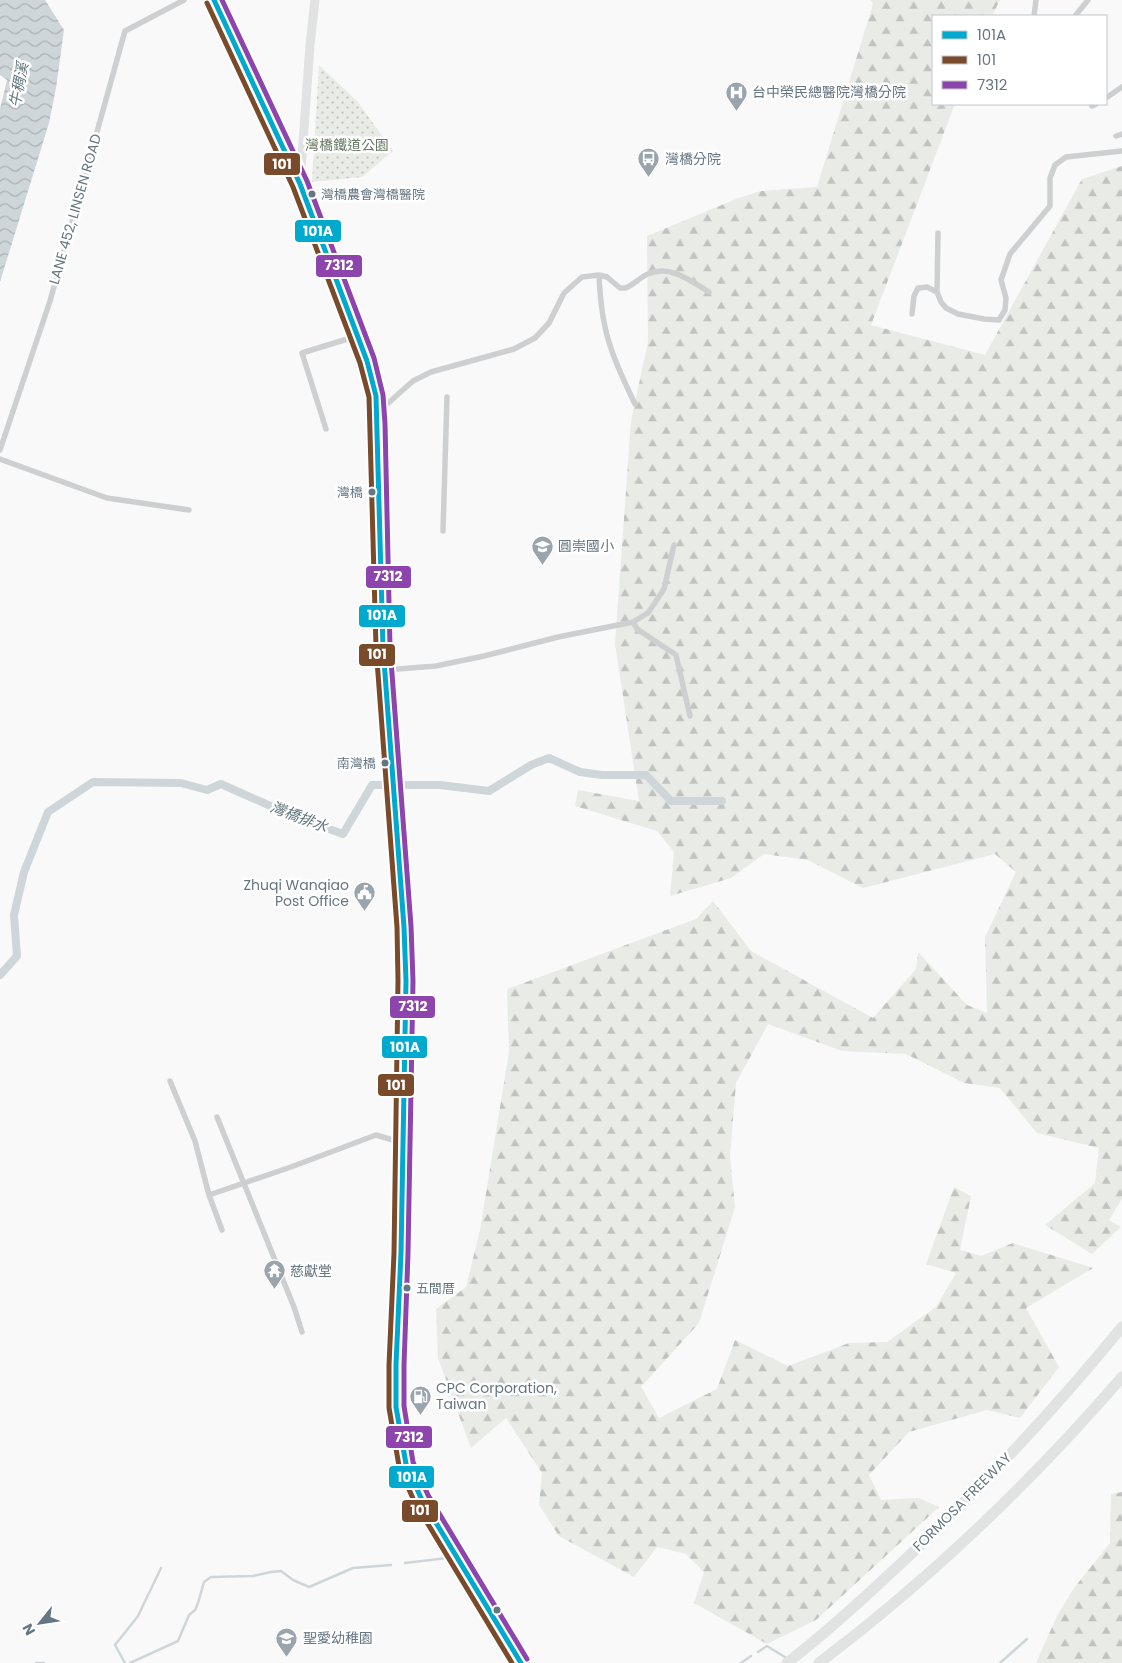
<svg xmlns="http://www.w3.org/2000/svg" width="1122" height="1663" font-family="Poppins,'Noto Sans TC',sans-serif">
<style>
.grass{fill:url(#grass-dots)}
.forest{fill:url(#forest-firs)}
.water{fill:url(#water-waves)}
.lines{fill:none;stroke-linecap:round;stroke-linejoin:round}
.stream{stroke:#ced6d9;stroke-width:2.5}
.canal{stroke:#ced6d9;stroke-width:8}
.street{stroke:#cecfd0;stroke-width:5.5}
.secondary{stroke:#e1e2e2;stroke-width:9}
.highway{stroke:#e1e2e2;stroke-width:11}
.bus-1-casing{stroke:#fff;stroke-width:9}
.bus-2-casing{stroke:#fff;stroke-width:9}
.bus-3-casing{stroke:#fff;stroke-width:9}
.bus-1{stroke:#00a9ce;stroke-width:5}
.bus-2{stroke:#7a4b2a;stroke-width:5}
.bus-3{stroke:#8e44ad;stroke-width:5}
.bus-dot{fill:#657683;stroke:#fff;stroke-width:2}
.labels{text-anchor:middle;stroke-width:5;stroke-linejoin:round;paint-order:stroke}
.bus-label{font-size:13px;fill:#657683;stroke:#fff;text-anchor:start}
.poi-label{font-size:14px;fill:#657683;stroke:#fff;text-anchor:start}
.park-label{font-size:14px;fill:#687a64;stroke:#fff}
.street-label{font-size:14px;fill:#657683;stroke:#fff}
.water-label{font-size:15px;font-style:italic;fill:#60757c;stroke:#fff}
.line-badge{stroke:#fff;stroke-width:2}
.badge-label{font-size:14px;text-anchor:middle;font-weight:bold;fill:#fff}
</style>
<defs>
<pattern id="grass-dots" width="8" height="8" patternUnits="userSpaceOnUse" patternTransform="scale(1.25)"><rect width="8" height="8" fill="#e8ebe6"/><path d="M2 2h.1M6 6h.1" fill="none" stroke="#c0c3c0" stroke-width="1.8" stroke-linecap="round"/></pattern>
<pattern id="forest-firs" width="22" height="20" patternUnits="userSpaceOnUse" patternTransform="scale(1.25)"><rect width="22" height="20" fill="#e8ebe6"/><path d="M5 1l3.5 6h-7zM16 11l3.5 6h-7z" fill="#c0c3c0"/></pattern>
<pattern id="water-waves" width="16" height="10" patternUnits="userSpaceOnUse" patternTransform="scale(1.25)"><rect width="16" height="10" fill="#ced6d9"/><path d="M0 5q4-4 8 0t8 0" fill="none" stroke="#abb2b5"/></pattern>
</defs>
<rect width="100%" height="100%" fill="#f9f9f9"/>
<path class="grass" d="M 319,65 L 357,101 L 393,151 L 362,177 L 312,182 Z"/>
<path class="forest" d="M 870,0 L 1000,0 L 992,16 L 933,16 L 933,104 L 955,104 L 871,325 L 985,355 L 1082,179 L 1122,166 L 1122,1199 L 1109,1220 L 1121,1227 L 1092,1254 L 1045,1225 L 1095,1183 L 1099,1148 L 1037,1133 L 1000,1088 L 964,1083 L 906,1054 L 842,1051 L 768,1024 L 736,1083 L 730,1156 L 735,1207 L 699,1323 L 641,1387 L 659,1418 L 717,1389 L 735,1340 L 788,1366 L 849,1343 L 887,1342 L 936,1307 L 956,1273 L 926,1264 L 954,1187 L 971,1196 L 960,1250 L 981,1256 L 1013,1243 L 1093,1268 L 1026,1308 L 1059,1367 L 1020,1418 L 987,1410 L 909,1432 L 869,1475 L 881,1500 L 919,1498 L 939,1507 L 816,1620 L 767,1644 L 694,1603 L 704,1572 L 686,1554 L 657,1547 L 634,1577 L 559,1536 L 539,1505 L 542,1473 L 506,1418 L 471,1448 L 438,1358 L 436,1309 L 466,1287 L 480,1230 L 509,1052 L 507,989 L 696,919 L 713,901 L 751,951 L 873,1018 L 916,969 L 918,952 L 967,1005 L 987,1013 L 985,937 L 1016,872 L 995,854 L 863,888 L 808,860 L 764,854 L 731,878 L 670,896 L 674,852 L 657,831 L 575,806 L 578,790 L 639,801 L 615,644 L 631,421 L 648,342 L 647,236 L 736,199 L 761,191 L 817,187 L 873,4 Z
M 1122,1492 L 1122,1663 L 1036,1663 L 1057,1616 L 1074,1588 L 1110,1543 L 1111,1494 Z"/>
<path class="water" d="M 0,0 L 45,0 L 64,30 L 56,88 L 49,123 L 0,282 L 0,109 L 7,80 L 0,75 Z"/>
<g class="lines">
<path class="stream" d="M 405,1563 L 447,1558
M 758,1652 L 767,1646 L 788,1659
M 36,1663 L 44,1663
M 125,1663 L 115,1645 L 138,1616 L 161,1568
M 130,1663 L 178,1641 L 189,1615 L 195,1610 L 198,1603 L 204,1582 L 211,1577 L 253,1576 L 271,1572 L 281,1571 L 293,1580 L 309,1587 L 353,1568 L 391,1565
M 741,1663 L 751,1656
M 1000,1663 L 1027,1639"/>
<path class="canal" d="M 0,975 L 17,956 L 14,915 L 24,872 L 48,812 L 93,782 L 181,783 L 207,790 L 221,784 L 293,816 L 343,834 L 372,785 L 440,785 L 489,791 L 531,765 L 549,758 L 580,772 L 602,775 L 646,775 L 671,801 L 722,801"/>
<path class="street" d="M 1034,16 L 1036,0
M 1075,16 L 1088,0
M 1106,98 L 1122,87
M 1092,106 L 1096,104
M 1116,136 L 1122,134
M 938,233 L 937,292 L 941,302 L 946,308 L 958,314 L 984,319 L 999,320 L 1005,310 L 1006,298 L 1001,280 L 1010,254 L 1050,206 L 1050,178 L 1055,165 L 1066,157 L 1122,151
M 599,275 C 600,298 602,320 609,342 C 615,363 625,383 635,404
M 912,314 L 914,296 L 918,288 L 927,287 L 937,292
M 377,413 L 413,381 L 431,372 L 514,349 L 535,338 L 549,323 L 564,293 L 582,277 L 599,275 L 607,277 L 620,288 L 625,288 C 633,286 640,277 648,274 C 670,264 691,281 709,292
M 326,429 L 302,353 L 357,336
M 0,450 L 50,301 L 125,31 L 184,0
M 0,459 L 107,498 L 189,510
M 443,531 L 447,397
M 633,622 L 637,629 L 676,655 L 690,716
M 385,670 L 436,666 L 484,656 L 558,637 L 633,622 L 648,613 L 664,589 L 674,545
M 170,1081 L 195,1141 L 209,1195 L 291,1167 L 376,1135 L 403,1143
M 217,1117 L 294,1307 L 302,1332
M 209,1195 L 222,1230"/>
<path class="secondary" d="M 214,0 L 266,114 L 300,184 L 367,361 L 376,396 L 378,424 L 380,565 L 383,647 L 404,927 L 406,981 L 401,1253 L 396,1365 L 396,1407 L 406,1464 L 421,1498 L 521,1663
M 300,184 L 310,45 L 315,0"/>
<path class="highway" d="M 787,1663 C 831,1629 872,1591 913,1552 C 987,1482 1057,1406 1122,1327
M 819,1663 C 929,1580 1032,1481 1122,1377"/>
<defs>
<path id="bus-1" d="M 214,0 L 300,184 L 367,361 L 376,396 L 383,647 L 404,927 L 406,981 L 401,1253 L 396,1365 L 396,1407 L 406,1464 L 421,1498 L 521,1663"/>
<path id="bus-2" d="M 207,3 L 293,187 L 360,363 L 369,397 L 376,647 L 397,927 L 398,981 L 394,1253 L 389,1365 L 389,1408 L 399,1466 L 414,1501 L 512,1663"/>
<path id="bus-3" d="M 222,0 L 307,181 L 374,358 L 383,395 L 385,424 L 390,647 L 411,926 L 413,981 L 408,1253 L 404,1365 L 404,1406 L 413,1462 L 428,1495 L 527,1659"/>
</defs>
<use href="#bus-1" class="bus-1-casing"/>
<use href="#bus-2" class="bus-2-casing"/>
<use href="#bus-3" class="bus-3-casing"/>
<use href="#bus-1" class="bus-1"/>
<use href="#bus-2" class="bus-2"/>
<use href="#bus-3" class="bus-3"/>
</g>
<defs>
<symbol id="hospital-pin" viewBox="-11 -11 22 30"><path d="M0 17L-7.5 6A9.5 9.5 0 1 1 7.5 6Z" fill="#99a4ac" stroke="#fff"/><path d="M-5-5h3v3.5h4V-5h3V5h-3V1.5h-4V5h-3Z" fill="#fff"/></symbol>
<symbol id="bus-pin" viewBox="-11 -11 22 30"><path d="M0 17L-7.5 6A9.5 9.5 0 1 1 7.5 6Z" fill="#99a4ac" stroke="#fff"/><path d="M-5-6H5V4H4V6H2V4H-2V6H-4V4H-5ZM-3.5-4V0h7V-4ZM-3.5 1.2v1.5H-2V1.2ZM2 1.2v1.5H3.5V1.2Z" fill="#fff"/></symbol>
<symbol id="school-pin" viewBox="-11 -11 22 30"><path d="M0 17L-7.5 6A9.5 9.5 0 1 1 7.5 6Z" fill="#99a4ac" stroke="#fff"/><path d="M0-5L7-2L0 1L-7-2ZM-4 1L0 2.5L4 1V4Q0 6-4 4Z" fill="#fff"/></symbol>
<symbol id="civic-pin" viewBox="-11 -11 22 30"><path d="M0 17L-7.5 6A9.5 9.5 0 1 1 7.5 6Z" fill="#99a4ac" stroke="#fff"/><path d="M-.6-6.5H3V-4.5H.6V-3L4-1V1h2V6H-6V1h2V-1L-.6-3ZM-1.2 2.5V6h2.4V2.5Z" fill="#fff"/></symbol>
<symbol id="temple-pin" viewBox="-11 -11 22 30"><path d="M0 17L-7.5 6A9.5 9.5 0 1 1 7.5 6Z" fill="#99a4ac" stroke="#fff"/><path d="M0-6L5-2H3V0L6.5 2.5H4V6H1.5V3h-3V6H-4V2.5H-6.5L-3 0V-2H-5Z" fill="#fff"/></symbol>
<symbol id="fuel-pin" viewBox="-11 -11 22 30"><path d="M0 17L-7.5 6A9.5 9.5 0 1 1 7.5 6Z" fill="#99a4ac" stroke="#fff"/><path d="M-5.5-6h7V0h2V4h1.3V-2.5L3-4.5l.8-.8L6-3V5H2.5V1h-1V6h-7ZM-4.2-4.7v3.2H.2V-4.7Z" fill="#fff"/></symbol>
</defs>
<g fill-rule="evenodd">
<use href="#hospital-pin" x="724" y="80" width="25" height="34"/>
<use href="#bus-pin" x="636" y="146" width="25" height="34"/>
<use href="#school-pin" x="530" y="534" width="25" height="34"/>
<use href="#civic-pin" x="352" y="880" width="25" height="34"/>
<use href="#temple-pin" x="262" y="1258" width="25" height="34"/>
<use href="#fuel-pin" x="408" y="1384" width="25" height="34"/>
<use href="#school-pin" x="274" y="1626" width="25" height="34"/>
</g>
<g class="bus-dot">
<circle cx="312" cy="194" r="4.5"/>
<circle cx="372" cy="492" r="4.5"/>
<circle cx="385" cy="763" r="4.5"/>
<circle cx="407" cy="1288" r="4.5"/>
<circle cx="497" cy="1610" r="4.5"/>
</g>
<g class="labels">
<g class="bus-label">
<text x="321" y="199">灣橋農會灣橋醫院</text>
<text x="363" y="497" text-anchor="end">灣橋</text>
<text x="376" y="768" text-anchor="end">南灣橋</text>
<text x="416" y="1293">五間厝</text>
</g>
<g class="poi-label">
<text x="752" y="97">台中榮民總醫院灣橋分院</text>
<text x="665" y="164">灣橋分院</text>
<text x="558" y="551">圓崇國小</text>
<text x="349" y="890" text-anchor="end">Zhuqi Wanqiao<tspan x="349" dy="16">Post Office</tspan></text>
<text x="290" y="1276">慈獻堂</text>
<text x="436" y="1393">CPC Corporation,<tspan x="436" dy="16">Taiwan</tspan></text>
<text x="303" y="1643">聖愛幼稚園</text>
</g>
<g class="park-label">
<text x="347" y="150">灣橋鐵道公園</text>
</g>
<g class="street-label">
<text transform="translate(75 209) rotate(-74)" y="5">LANE 452, LINSEN ROAD</text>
<text transform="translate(962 1502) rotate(-45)" y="5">FORMOSA FREEWAY</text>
</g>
<g class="water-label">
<text transform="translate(19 85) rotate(-79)" y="5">牛稠溪</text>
<text transform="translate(299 817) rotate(21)" y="5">灣橋排水</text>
</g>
</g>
<g class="line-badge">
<rect x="263" y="152" width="38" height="24" rx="5" fill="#7a4b2a"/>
<rect x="294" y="219" width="48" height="24" rx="5" fill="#00a9ce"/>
<rect x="315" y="254" width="48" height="24" rx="5" fill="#8e44ad"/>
<rect x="365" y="565" width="47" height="24" rx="5" fill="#8e44ad"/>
<rect x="358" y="604" width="48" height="24" rx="5" fill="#00a9ce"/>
<rect x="358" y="643" width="38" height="24" rx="5" fill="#7a4b2a"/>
<rect x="389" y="995" width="47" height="24" rx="5" fill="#8e44ad"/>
<rect x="381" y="1035" width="47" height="24" rx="5" fill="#00a9ce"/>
<rect x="377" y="1073" width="38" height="24" rx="5" fill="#7a4b2a"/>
<rect x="385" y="1425" width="48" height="24" rx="5" fill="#8e44ad"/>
<rect x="388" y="1465" width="47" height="24" rx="5" fill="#00a9ce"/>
<rect x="401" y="1499" width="38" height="24" rx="5" fill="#7a4b2a"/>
</g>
<g class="badge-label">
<text x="282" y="169">101</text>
<text x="318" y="236">101A</text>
<text x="339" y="270">7312</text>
<text x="388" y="581">7312</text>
<text x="382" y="620">101A</text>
<text x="377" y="659">101</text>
<text x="413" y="1011">7312</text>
<text x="405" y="1052">101A</text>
<text x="396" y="1090">101</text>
<text x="409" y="1442">7312</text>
<text x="412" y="1482">101A</text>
<text x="420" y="1515">101</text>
</g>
<rect x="932" y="15" width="175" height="90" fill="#ffffff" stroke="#c1c8cd"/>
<rect x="942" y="31" width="25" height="8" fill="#00a9ce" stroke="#c1c8cd"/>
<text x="977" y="40" font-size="15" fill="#657683">101A</text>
<rect x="942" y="56" width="25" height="8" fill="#7a4b2a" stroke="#c1c8cd"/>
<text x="977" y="65" font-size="15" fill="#657683">101</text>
<rect x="942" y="81" width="25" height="8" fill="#8e44ad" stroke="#c1c8cd"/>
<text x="977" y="90" font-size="15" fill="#657683">7312</text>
<g transform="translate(40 1623) rotate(240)" stroke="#ffffff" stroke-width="4" paint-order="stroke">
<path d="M0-4L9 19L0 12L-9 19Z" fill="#657683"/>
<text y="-8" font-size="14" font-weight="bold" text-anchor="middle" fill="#657683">N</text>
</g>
</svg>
